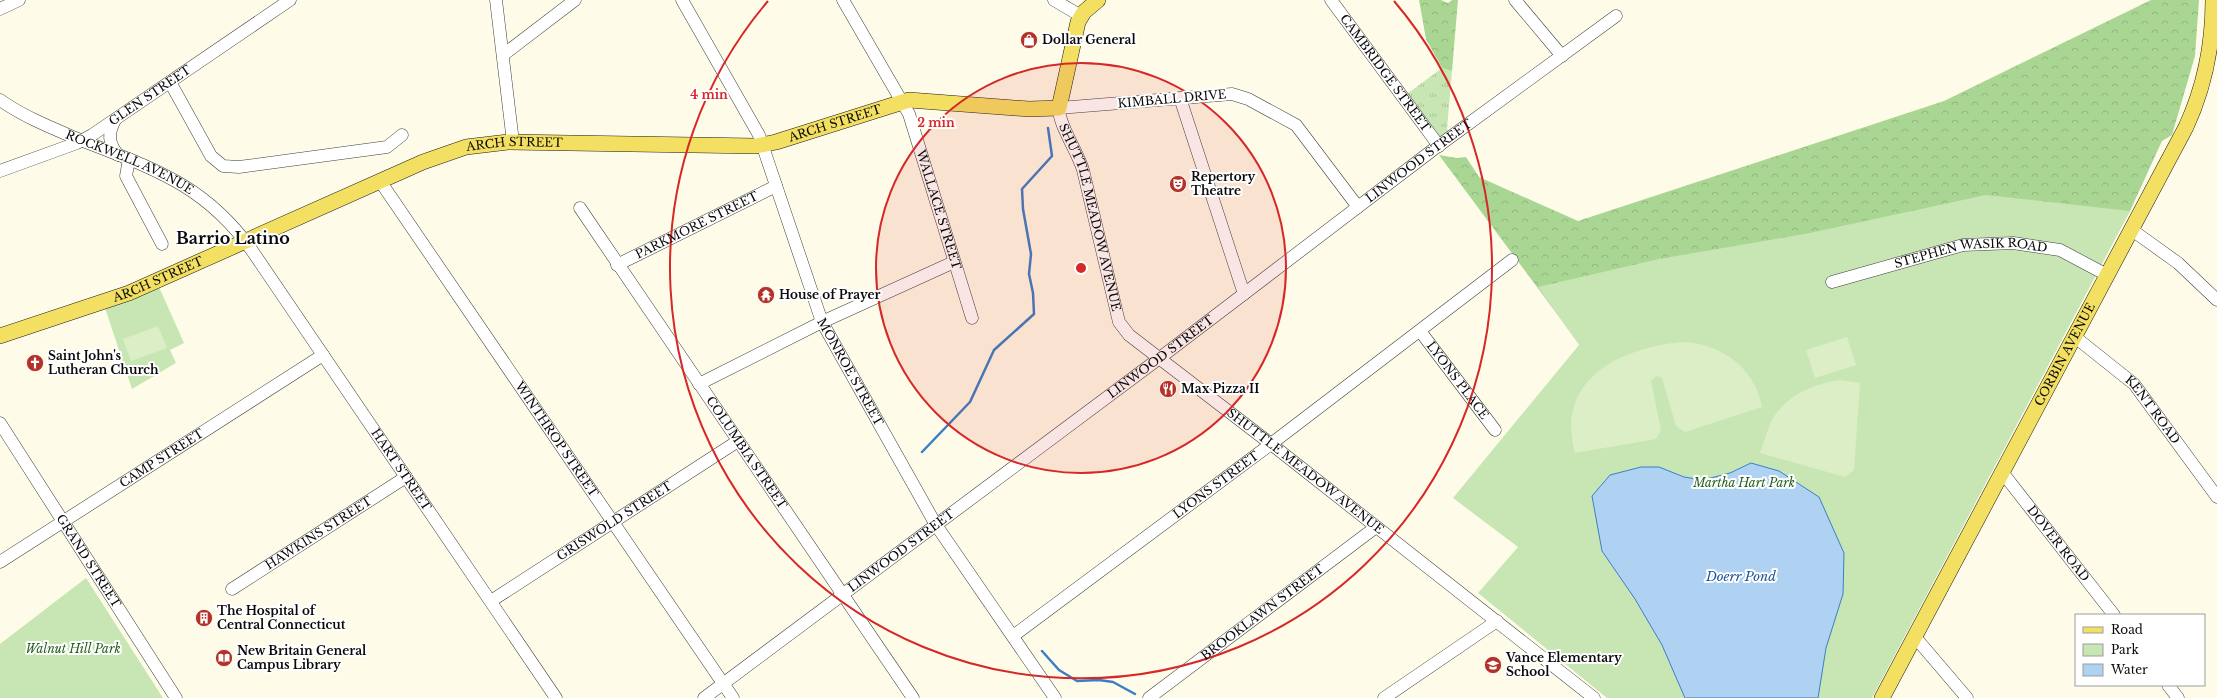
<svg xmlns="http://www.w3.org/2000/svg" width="2217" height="698" font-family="'Libre Baskerville',serif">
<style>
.grass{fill:url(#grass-tufts)}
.forest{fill:url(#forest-crowns)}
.park{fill:#c8e6b4}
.pitch{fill:#dbeec5}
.water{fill:#afd2f3;stroke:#397fc7}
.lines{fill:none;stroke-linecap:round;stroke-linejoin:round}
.stream{stroke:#397fc7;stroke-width:2.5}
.minor-casing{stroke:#3d3d3d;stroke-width:13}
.major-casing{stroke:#1b1b1b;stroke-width:16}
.minor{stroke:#fff;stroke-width:12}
.major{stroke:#f3e062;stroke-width:15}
.ring{fill:none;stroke:#d62828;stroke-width:2}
.labels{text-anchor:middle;stroke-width:4;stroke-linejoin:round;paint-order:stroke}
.poi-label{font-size:12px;font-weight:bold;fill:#0a0a0a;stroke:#fff;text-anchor:start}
.street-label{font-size:12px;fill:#0a0a0a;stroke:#fff}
.park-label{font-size:12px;font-style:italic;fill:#245e1e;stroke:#fff}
.water-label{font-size:13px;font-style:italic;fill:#1a5295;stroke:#fff}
.district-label{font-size:16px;font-weight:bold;fill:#0a0a0a;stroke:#fff}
.centre{fill:#d62828;stroke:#fff;stroke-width:2}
.ring-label{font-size:12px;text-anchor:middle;font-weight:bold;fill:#d62828;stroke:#fff;stroke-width:4;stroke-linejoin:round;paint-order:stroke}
</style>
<defs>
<pattern id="grass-tufts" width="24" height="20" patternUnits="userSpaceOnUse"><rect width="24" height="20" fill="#c8e6b4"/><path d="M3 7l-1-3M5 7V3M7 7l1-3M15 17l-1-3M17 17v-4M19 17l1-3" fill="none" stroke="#aac499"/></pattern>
<pattern id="forest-crowns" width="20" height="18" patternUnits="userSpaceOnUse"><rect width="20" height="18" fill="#aad694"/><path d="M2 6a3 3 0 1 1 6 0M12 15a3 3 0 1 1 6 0" fill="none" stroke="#91b67e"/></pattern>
</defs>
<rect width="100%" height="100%" fill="#fefce8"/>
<path class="grass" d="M 1442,68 L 1452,71 L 1447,129 L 1450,133 L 1439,137 L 1407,94 Z"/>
<path class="forest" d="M 1419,0 L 1441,0 L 1448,3 L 1452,0 L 1458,0 L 1452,71 L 1442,68 L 1426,39 Z
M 2151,0 L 2199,0 L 2195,56 L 2172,135 L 2162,141 L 2130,211 L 2109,243 L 1594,364 L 1439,155 L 1457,158 L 1466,157 L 1479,177 L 1578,221 L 1944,101 Z"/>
<path class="park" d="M 1986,195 L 2130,211 L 1872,698 L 1607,698 L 1478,593 L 1518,547 L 1453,498 L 1579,345 L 1538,287 L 1659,259 L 1805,234 Z
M 159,287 L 184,343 L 170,350 L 176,363 L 132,389 L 105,308 Z
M 86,578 L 163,698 L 0,698 L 0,644 Z"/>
<path class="pitch" d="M 158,326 L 167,348 L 131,361 L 123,339 Z
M 1847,337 L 1856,365 L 1815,378 L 1806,350 Z
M 1682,342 C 1721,343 1755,368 1762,407 L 1685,432 L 1676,426 L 1662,378 L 1656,376 L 1651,381 L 1661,430 L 1656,439 L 1575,453 C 1555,379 1620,348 1682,342 Z
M 1840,380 L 1860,383 L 1854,470 L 1845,477 L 1760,453 C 1764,442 1767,430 1772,420 C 1786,395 1814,384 1840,380 Z"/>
<path class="water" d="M 1751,463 L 1779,471 L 1819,497 L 1844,553 L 1843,594 L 1826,648 L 1818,698 L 1685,698 L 1662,645 L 1635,599 L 1602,551 L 1592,496 L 1610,475 L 1641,467 L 1659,467 L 1684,477 L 1703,480 L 1730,473 Z"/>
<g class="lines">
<path class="stream" d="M 922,452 L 970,402 L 994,350 L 1034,314 L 1033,293 L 1029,274 L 1031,254 L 1023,209 L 1022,189 L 1052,156 L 1048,128
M 1042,651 L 1059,670 L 1077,681 L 1099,680 L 1113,682 L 1135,694"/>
<defs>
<g id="minor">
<path d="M 496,0 L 513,142"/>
<path id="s1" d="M 682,0 L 759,135 L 822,322 L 936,525 L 1055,698"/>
<path id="s2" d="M 843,0 L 909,114 L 972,318"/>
<path d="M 1054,0 L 1081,16"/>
<path id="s3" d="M 1331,0 L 1439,146"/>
<path d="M 1515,0 L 1562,56"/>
<path d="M 0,9 L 19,0"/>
<path d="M 503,55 L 575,0"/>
<path d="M 170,82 L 211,156 L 223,166 L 239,167 L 387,147 L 402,135"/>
<path d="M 1180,98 L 1244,294"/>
<path id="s4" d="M 0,100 C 23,116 47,126 73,137 C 148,167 204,182 253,252 L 556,698"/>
<path d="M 115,120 C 108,133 108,143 118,155"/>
<path d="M 129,159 L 126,176 L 162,244"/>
<path id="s5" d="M 0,171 L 77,143 L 92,135 L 290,0"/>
<path id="s6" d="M 380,181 L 733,698"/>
<path id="s7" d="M 1358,207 L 1296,125 L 1248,99 L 1232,94 L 1059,108 C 1058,124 1078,152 1083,170 L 1119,322 L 1129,335 L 1271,444 L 1594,698"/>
<path id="s8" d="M 580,208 L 913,698"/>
<path d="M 2132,230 L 2178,263 L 2217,300"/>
<path id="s9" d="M 617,265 L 776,186"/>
<path id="s10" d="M 1832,282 L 1963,245 L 2013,243 L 2060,250 L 2107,275"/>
<path id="s11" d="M 1420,331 L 1495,430"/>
<path id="s12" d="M 2075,337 L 2134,384 L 2217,497"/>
<path d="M 699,384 L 822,322 L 954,262"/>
<path id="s13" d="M 0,423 L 176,698"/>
<path id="s14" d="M 2002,472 L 2114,615"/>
<path id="s15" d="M 0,562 L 323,355"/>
<path id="s16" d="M 232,589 L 406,477"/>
<path id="s17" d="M 491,601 L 738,441"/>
<path id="s18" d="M 1013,636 L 1271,444 L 1512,260"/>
<path d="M 1915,637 L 1967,698"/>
<path d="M 2168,685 L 2178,698"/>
<path id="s19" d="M 704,698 L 1165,354 L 1434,149 L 1616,16"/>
<path id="s20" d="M 1149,698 L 1376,527"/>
<path d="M 1384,698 L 1497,621"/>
</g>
<g id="major">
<path id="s21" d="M 0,336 L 129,293 L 423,162 L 466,147 L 508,142 L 756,146 L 776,142 L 909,100 L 1029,109 L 1059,108 L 1078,22 L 1084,12 L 1098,0"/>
<path id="s22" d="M 1882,698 L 2186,127 C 2205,86 2213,44 2213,0"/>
</g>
</defs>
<use href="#minor" class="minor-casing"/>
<use href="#major" class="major-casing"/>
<use href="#minor" class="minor"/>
<use href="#major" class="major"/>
</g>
<circle cx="1081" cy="268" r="205" fill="#d62828" fill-opacity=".12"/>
<g class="ring">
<circle cx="1081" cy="268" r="205"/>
<path d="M1394 1A411 411 0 1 1 768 1"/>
</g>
<defs>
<symbol id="shop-disc" viewBox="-11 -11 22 22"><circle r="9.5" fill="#b33128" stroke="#fff"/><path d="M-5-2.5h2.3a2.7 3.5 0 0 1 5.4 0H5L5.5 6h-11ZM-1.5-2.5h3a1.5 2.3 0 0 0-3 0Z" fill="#fff"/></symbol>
<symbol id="theatre-disc" viewBox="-11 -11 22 22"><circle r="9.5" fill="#b33128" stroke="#fff"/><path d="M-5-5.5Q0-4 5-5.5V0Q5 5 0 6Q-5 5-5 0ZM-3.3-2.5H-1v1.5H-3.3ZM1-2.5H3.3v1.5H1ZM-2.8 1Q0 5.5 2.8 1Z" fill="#fff"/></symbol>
<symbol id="temple-disc" viewBox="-11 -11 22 22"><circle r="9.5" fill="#b33128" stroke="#fff"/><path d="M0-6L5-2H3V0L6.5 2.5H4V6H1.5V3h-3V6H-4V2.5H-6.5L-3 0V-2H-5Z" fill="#fff"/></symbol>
<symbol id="church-disc" viewBox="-11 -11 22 22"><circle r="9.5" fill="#b33128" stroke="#fff"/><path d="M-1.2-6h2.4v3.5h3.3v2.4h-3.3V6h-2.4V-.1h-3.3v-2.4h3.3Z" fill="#fff"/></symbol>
<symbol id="restaurant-disc" viewBox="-11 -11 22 22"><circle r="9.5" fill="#b33128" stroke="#fff"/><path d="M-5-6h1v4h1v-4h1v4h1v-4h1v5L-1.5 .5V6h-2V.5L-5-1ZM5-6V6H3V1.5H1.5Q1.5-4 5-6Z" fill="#fff"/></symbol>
<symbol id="building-disc" viewBox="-11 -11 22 22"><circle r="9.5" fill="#b33128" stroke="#fff"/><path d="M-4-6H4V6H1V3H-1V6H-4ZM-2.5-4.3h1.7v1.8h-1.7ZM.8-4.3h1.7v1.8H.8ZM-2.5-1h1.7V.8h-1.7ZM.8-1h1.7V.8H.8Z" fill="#fff"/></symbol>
<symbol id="library-disc" viewBox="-11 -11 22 22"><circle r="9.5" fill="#b33128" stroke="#fff"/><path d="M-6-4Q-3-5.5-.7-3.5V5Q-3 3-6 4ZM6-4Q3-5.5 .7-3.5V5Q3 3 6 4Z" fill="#fff"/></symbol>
<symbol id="school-disc" viewBox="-11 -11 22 22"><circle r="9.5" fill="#b33128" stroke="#fff"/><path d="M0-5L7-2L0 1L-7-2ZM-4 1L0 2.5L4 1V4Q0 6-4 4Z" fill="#fff"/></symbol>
</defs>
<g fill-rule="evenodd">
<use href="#shop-disc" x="1019" y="30" width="20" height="20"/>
<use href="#theatre-disc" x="1168" y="174" width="20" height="20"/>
<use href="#temple-disc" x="756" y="285" width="20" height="20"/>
<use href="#church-disc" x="25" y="353" width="20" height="20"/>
<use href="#restaurant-disc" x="1158" y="379" width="20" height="20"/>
<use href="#building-disc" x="194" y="608" width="20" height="20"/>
<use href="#library-disc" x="214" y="648" width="20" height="20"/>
<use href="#school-disc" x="1483" y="655" width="20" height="20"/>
</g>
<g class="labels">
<g class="poi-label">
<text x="1042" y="44">Dollar General</text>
<text x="1191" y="181">Repertory<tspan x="1191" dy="14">Theatre</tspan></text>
<text x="779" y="299">House of Prayer</text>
<text x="48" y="360">Saint John's<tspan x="48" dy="14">Lutheran Church</tspan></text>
<text x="1181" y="393">Max Pizza II</text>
<text x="217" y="615">The Hospital of<tspan x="217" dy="14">Central Connecticut</tspan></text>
<text x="237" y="655">New Britain General<tspan x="237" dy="14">Campus Library</tspan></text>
<text x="1506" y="662">Vance Elementary<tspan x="1506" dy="14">School</tspan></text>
</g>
<g class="street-label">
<text dy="4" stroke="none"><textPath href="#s3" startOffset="91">CAMBRIDGE STREET</textPath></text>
<text dy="4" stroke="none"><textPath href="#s5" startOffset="169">GLEN STREET</textPath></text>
<text transform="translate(1172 99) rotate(-5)" y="4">KIMBALL DRIVE</text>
<text dy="4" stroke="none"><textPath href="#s21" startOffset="876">ARCH STREET</textPath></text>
<text dy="4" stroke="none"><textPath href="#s21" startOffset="552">ARCH STREET</textPath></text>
<text dy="4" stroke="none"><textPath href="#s4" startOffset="144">ROCKWELL AVENUE</textPath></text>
<text dy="4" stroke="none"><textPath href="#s19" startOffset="894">LINWOOD STREET</textPath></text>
<text dy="4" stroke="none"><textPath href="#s2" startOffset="232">WALLACE STREET</textPath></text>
<text dy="4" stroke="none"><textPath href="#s7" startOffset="462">SHUTTLE MEADOW AVENUE</textPath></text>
<text dy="4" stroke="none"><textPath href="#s9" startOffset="89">PARKMORE STREET</textPath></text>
<text dy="4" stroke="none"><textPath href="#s10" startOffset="143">STEPHEN WASIK ROAD</textPath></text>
<text dy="4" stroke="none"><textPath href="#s21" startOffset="168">ARCH STREET</textPath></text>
<text dy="4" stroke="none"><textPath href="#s22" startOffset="389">CORBIN AVENUE</textPath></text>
<text dy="4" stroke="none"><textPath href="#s19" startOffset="570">LINWOOD STREET</textPath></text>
<text dy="4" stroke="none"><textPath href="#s1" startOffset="410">MONROE STREET</textPath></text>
<text dy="4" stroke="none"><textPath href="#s11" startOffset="62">LYONS PLACE</textPath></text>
<text dy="4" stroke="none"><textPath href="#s12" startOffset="107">KENT ROAD</textPath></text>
<text dy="4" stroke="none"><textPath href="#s6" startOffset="313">WINTHROP STREET</textPath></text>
<text dy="4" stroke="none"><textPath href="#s8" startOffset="296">COLUMBIA STREET</textPath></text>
<text dy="4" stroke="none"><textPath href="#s15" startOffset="192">CAMP STREET</textPath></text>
<text dy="4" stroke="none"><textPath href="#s4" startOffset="563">HART STREET</textPath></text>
<text dy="4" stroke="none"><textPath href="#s7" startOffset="810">SHUTTLE MEADOW AVENUE</textPath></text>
<text dy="4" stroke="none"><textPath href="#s18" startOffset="253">LYONS STREET</textPath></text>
<text dy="4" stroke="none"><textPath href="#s17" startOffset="147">GRISWOLD STREET</textPath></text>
<text dy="4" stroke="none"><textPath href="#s16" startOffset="103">HAWKINS STREET</textPath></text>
<text dy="4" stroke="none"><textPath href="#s14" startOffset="91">DOVER ROAD</textPath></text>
<text dy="4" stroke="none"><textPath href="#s19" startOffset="246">LINWOOD STREET</textPath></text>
<text dy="4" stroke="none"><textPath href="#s13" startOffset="164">GRAND STREET</textPath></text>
<text dy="4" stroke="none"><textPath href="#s20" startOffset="142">BROOKLAWN STREET</textPath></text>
</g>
<g class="park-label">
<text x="1744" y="487">Martha Hart Park</text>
<text x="73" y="653">Walnut Hill Park</text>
</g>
<g class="water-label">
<text x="1741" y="581">Doerr Pond</text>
</g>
<g class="district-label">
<text x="233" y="244">Barrio Latino</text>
</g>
</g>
<circle cx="1081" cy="268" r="6" class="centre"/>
<g class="ring-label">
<text x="709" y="99">4 min</text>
<text x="936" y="127">2 min</text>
</g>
<rect x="2075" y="614" width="130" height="72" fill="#ffffff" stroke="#9d9d9d"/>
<rect x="2083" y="627" width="20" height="6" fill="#f3e062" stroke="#9d9d9d"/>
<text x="2111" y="634" font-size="12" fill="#0a0a0a">Road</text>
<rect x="2083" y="644" width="20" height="12" fill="#c8e6b4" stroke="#9d9d9d"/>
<text x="2111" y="654" font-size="12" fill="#0a0a0a">Park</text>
<rect x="2083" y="664" width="20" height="12" fill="#afd2f3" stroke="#9d9d9d"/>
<text x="2111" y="674" font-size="12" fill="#0a0a0a">Water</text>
</svg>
